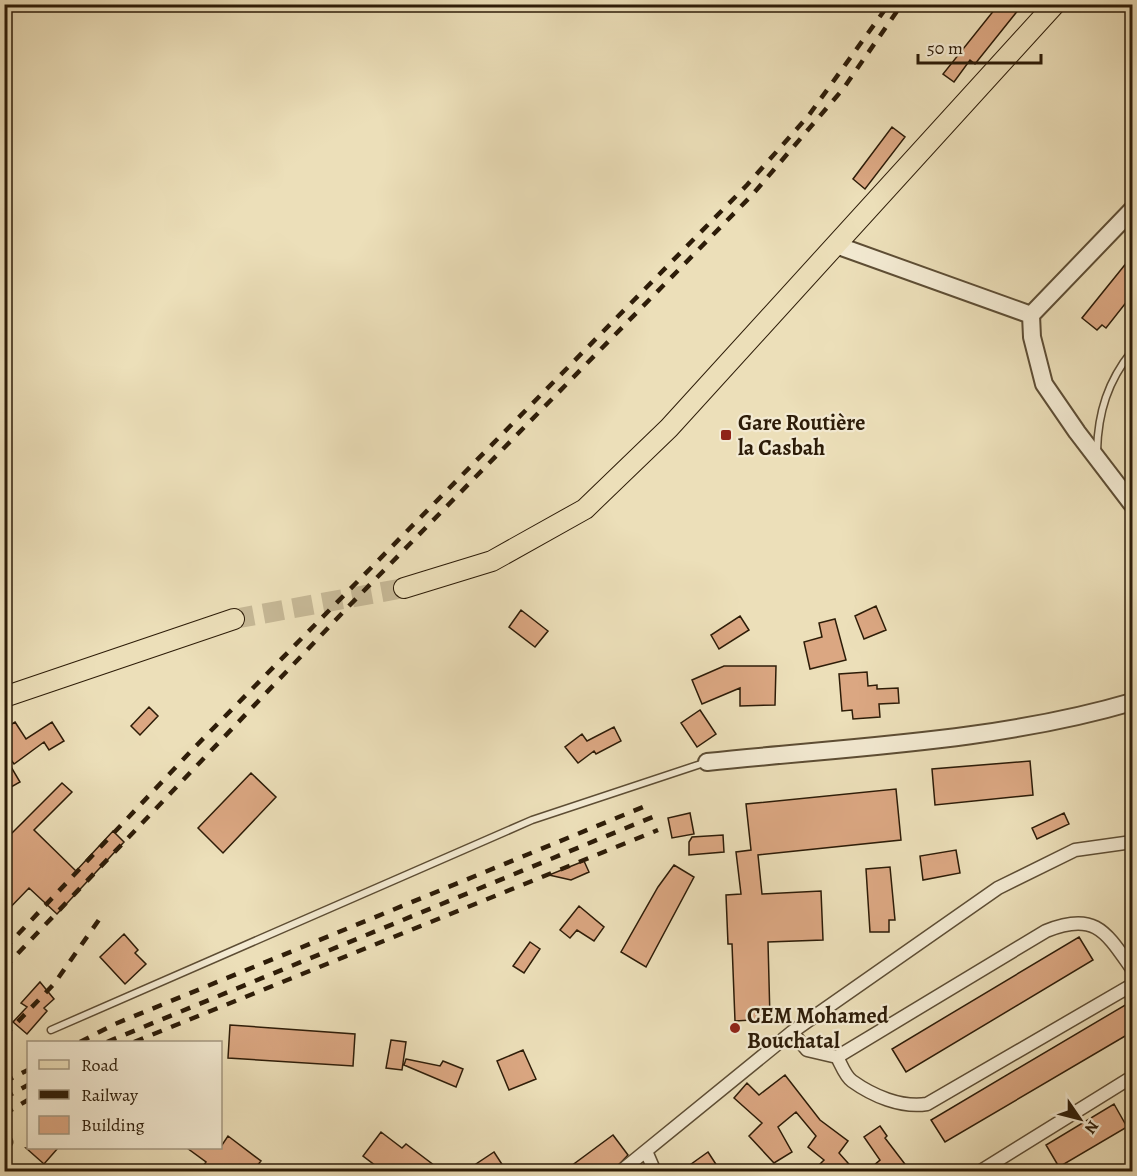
<svg xmlns="http://www.w3.org/2000/svg" width="1137" height="1176" font-family="Alegreya,serif">
<style>
.building{fill:#dba782;stroke:#2d1c08;stroke-width:1.5}
.lines{fill:none;stroke-linecap:round;stroke-linejoin:round}
.primary-tunnel{stroke:#c6b896;stroke-width:20;stroke-dasharray:20 10;stroke-linecap:butt}
.service-casing{stroke:#5d4d34;stroke-width:9}
.minor-casing{stroke:#5d4d34;stroke-width:15}
.tertiary-casing{stroke:#5d4d34;stroke-width:20}
.primary-casing{stroke:#2d1c08;stroke-width:22}
.service{stroke:#f3ead2;stroke-width:6}
.minor{stroke:#f3ead2;stroke-width:12}
.tertiary{stroke:#f3ead2;stroke-width:16}
.primary{stroke:#ecdfb9;stroke-width:20}
.rail{stroke:#2d1c08;stroke-width:4.5;stroke-dasharray:10 10;stroke-linecap:butt}
.poi-dot{fill:#8f2418;stroke:#f3ead2;stroke-width:2}
.labels{text-anchor:middle;stroke-width:4.5;stroke-linejoin:round;paint-order:stroke}
.poi-label{font-size:22px;font-weight:bold;fill:#2d1c08;stroke:#f3ead2;text-anchor:start}
</style>
<rect width="100%" height="100%" fill="#ecdfb9"/>
<filter id="stains"><feTurbulence type="fractalNoise" baseFrequency=".00333" numOctaves="4"/><feColorMatrix values="0 0 0 0 .2 0 0 0 0 .09 0 0 0 0 .02 0 0 0 .5 -.17"/></filter>
<radialGradient id="worn" r=".72"><stop offset=".6" stop-color="#630" stop-opacity="0"/><stop offset="1" stop-color="#630" stop-opacity=".3"/></radialGradient>
<path class="building" d="M 999,4 L 1023,4 L 975,64 L 970,60 L 954,82 L 943,74 Z
M 892,127 L 905,137 L 865,189 L 853,179 Z
M 1132,256 L 1132,295 L 1106,328 L 1102,325 L 1097,330 L 1082,318 Z
M 876,606 L 886,630 L 864,639 L 855,616 Z
M 521,610 L 548,631 L 535,647 L 509,627 Z
M 740,616 L 749,630 L 719,649 L 711,635 Z
M 835,619 L 846,660 L 810,669 L 804,642 L 822,637 L 819,623 Z
M 724,666 L 776,666 L 775,705 L 740,706 L 740,688 L 702,704 L 692,680 Z
M 867,672 L 868,686 L 877,685 L 877,689 L 898,688 L 899,703 L 879,704 L 880,717 L 853,719 L 852,710 L 842,711 L 839,674 Z
M 149,707 L 158,716 L 140,735 L 131,726 Z
M 700,710 L 716,734 L 697,747 L 681,723 Z
M 15,722 L 26,739 L 52,722 L 64,741 L 49,750 L 44,742 L 14,764 L 4,750 L 4,729 Z
M 614,727 L 621,741 L 596,754 L 594,751 L 578,763 L 565,747 L 582,734 L 587,741 Z
M 4,755 L 20,782 L 4,791 Z
M 1030,761 L 1033,795 L 935,805 L 932,769 Z
M 251,773 L 276,797 L 223,853 L 198,828 Z
M 62,783 L 72,792 L 34,830 L 76,871 L 113,831 L 124,842 L 57,914 L 29,888 L 4,914 L 4,841 Z
M 896,789 L 901,840 L 758,855 L 762,894 L 821,891 L 823,940 L 768,942 L 770,1019 L 735,1021 L 732,944 L 728,944 L 726,895 L 741,894 L 736,852 L 751,850 L 746,804 Z
M 690,813 L 694,834 L 672,838 L 668,818 Z
M 1064,813 L 1069,824 L 1037,839 L 1032,828 Z
M 723,835 L 724,852 L 689,855 L 689,842 L 692,837 Z
M 956,850 L 960,873 L 923,880 L 920,856 Z
M 584,861 L 589,872 L 571,880 L 549,875 Z
M 674,865 L 694,877 L 646,967 L 621,952 L 658,887 Z
M 890,867 L 895,920 L 889,920 L 889,932 L 870,932 L 866,869 Z
M 579,906 L 604,927 L 594,941 L 577,930 L 570,938 L 560,930 Z
M 124,934 L 138,950 L 135,953 L 146,964 L 125,984 L 100,957 Z
M 1079,937 L 1093,960 L 906,1072 L 892,1049 Z
M 530,942 L 540,949 L 524,973 L 513,966 Z
M 40,982 L 54,999 L 44,1008 L 47,1011 L 27,1034 L 13,1022 L 27,1007 L 21,1003 Z
M 1132,1001 L 1132,1032 L 945,1142 L 931,1120 Z
M 230,1025 L 355,1034 L 353,1066 L 228,1058 Z
M 391,1040 L 406,1042 L 402,1070 L 386,1068 Z
M 523,1050 L 536,1079 L 509,1090 L 497,1061 Z
M 406,1059 L 440,1066 L 443,1061 L 463,1069 L 456,1087 L 404,1065 Z
M 785,1075 L 820,1120 L 848,1141 L 839,1153 L 856,1172 L 827,1172 L 820,1164 L 824,1160 L 808,1147 L 816,1136 L 796,1112 L 778,1127 L 792,1152 L 774,1163 L 749,1136 L 762,1123 L 734,1098 L 747,1083 L 759,1095 Z
M 1114,1104 L 1127,1127 L 1059,1167 L 1046,1145 Z
M 880,1126 L 887,1136 L 885,1138 L 911,1172 L 866,1172 L 880,1160 L 864,1137 Z
M 381,1132 L 402,1148 L 406,1144 L 443,1172 L 384,1172 L 363,1156 Z
M 613,1135 L 628,1155 L 612,1172 L 563,1172 Z
M 228,1136 L 261,1161 L 252,1172 L 199,1172 L 206,1162 L 187,1148 L 220,1148 Z
M 26,1148 L 58,1148 L 44,1164 Z
M 494,1152 L 507,1172 L 464,1172 Z
M 708,1152 L 721,1172 L 680,1172 Z"/>
<g class="lines">
<path class="primary-tunnel" d="M 234,619 L 404,588"/>
<defs>
<path id="service" d="M 1097,451 C 1098,412 1108,381 1132,351
M 51,1030 L 532,820 L 707,762"/>
<path id="minor" d="M 792,1032 L 807,1050 L 837,1057 L 1046,931 C 1095,911 1106,932 1132,969
M 837,1057 C 841,1064 845,1076 852,1081 C 873,1096 901,1108 927,1104 L 1132,985
M 4,1143 L 6,1142
M 646,1151 L 655,1172
M 620,1172 L 792,1032 L 998,888 L 1075,850 L 1132,842
M 979,1172 L 1132,1077"/>
<path id="tertiary" d="M 1132,210 L 1031,315 L 1032,337 L 1044,384 L 1077,432 L 1132,504
M 836,245 L 1031,315
M 707,762 C 848,747 996,742 1132,702"/>
<path id="primary" d="M 404,588 L 492,561 L 585,509 L 669,428 L 1055,4
M 4,697 L 234,619"/>
</defs>
<use href="#service" class="service-casing"/>
<use href="#minor" class="minor-casing"/>
<use href="#tertiary" class="tertiary-casing"/>
<use href="#primary" class="primary-casing"/>
<use href="#service" class="service"/>
<use href="#minor" class="minor"/>
<use href="#tertiary" class="tertiary"/>
<use href="#primary" class="primary"/>
<path class="rail" d="M 4,949 L 193,749 L 747,185 L 809,115 L 889,4
M 4,968 L 348,607 L 753,194 L 843,89 L 902,4
M 4,1036 L 54,984 L 103,914
M 80,1042 L 115,1024 L 648,805
M 107,1042 L 655,816
M 134,1042 L 658,830
M 4,1082 L 28,1070
M 4,1098 L 28,1085
M 4,1114 L 28,1100"/>
</g>
<g class="poi-dot">
<rect x="720" y="429" width="12" height="12" rx="3"/>
<circle cx="735" cy="1028" r="6"/>
</g>
<g class="labels">
<g class="poi-label">
<text x="738" y="430">Gare Routière<tspan x="738" dy="25">la Casbah</tspan></text>
<text x="747" y="1023">CEM Mohamed<tspan x="747" dy="25">Bouchatal</tspan></text>
</g>
</g>
<rect width="1137" height="1176" fill="none" stroke="#ecdfb9" stroke-width="24"/>
<rect x="6" y="6" width="1125" height="1164" fill="none" stroke="#2d1c08" stroke-width="3"/>
<rect x="12" y="12" width="1113" height="1152" fill="none" stroke="#2d1c08" stroke-width="1.5"/>
<rect x="27" y="1041" width="195" height="108" fill="#f3ead2" stroke="#a49881" stroke-width="1.5"/>
<rect x="39" y="1060" width="30" height="9" fill="#ecdfb9" stroke="#a49881" stroke-width="1.5"/>
<text x="81" y="1071" font-size="18" fill="#2d1c08">Road</text>
<rect x="39" y="1090" width="30" height="9" fill="#2d1c08" stroke="#a49881" stroke-width="1.5"/>
<text x="81" y="1101" font-size="18" fill="#2d1c08">Railway</text>
<rect x="39" y="1116" width="30" height="18" fill="#dba782" stroke="#a49881" stroke-width="1.5"/>
<text x="81" y="1131" font-size="18" fill="#2d1c08">Building</text>
<g transform="translate(1080 1119) rotate(125)" stroke="#f3ead2" stroke-width="4.5" paint-order="stroke">
<path d="M0-4.5L10 22L0 15L-10 22Z" fill="#2d1c08"/>
<text y="-9" font-size="16" font-weight="bold" text-anchor="middle" fill="#2d1c08">N</text>
</g>
<path d="M918 54v9h123v-9" fill="none" stroke="#2d1c08" stroke-width="3"/>
<text x="927" y="54" font-size="18" fill="#2d1c08" stroke="#f3ead2" stroke-width="4.5" paint-order="stroke">50 m</text>
<rect width="100%" height="100%" filter="url(#stains)"/>
<rect width="100%" height="100%" fill="url(#worn)"/>
</svg>
